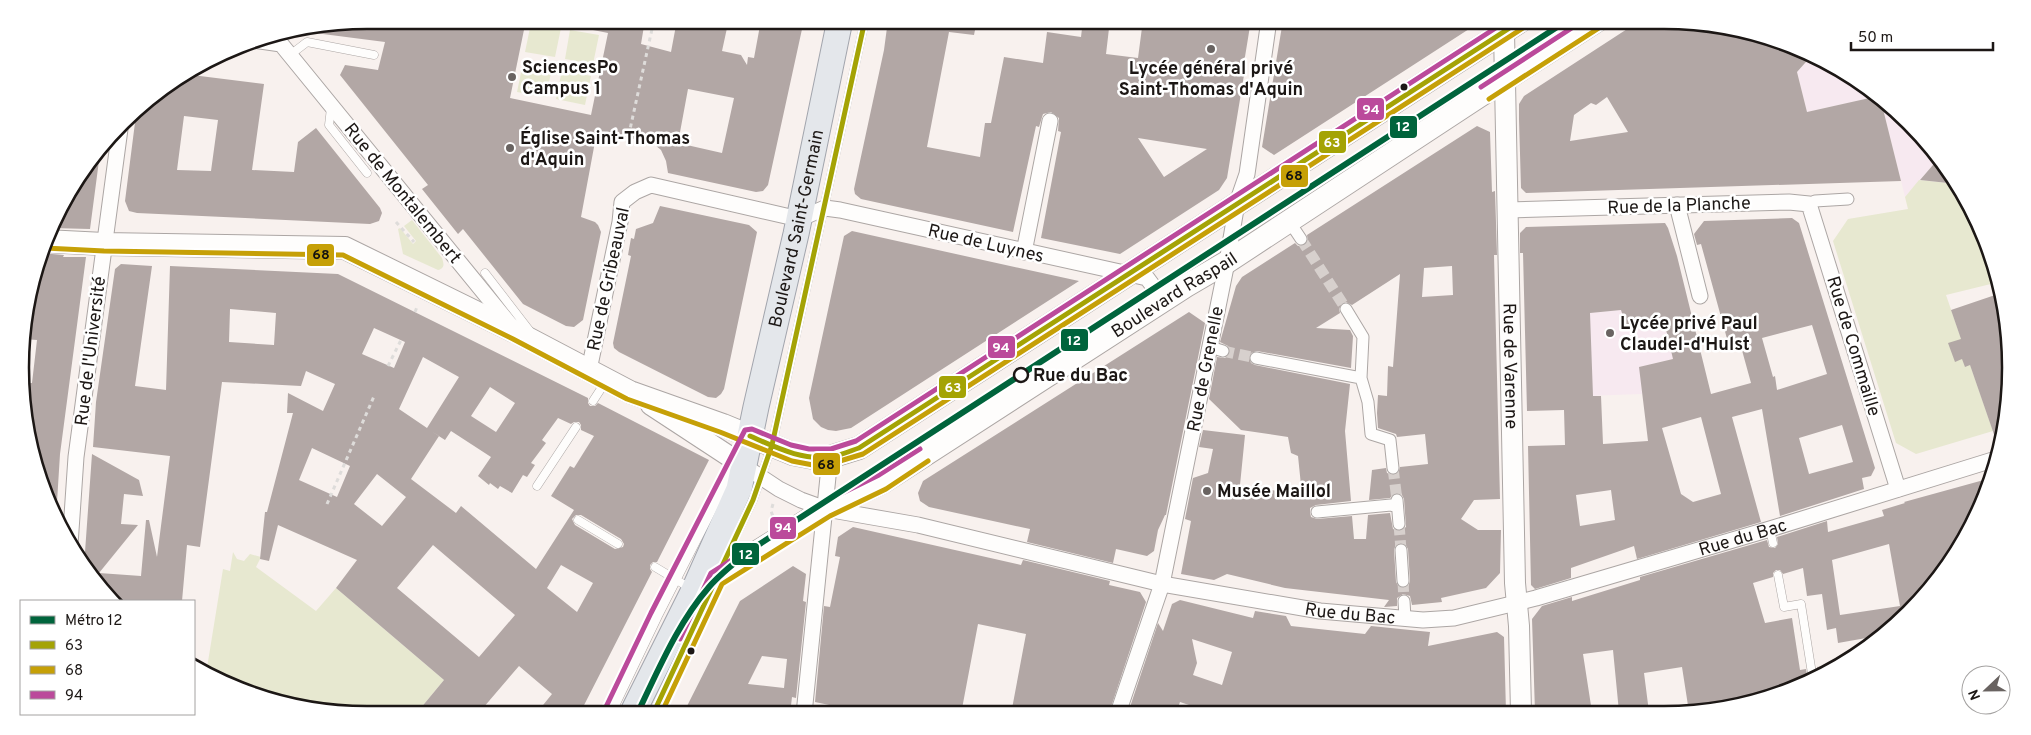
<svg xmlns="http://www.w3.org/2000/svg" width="2031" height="735" font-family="Overpass,sans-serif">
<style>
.education{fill:#f7e9f0}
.green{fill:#e7e8d0}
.building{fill:#b2a7a5;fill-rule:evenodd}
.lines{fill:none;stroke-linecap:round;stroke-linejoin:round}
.pedestrian-tunnel{stroke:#d7d0cd;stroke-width:11;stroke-dasharray:11 5.5;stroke-linecap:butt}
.service-casing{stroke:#aca6a4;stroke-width:9}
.pedestrian-casing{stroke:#aca6a4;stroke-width:13}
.minor-casing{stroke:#aca6a4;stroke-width:17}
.tertiary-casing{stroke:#aca6a4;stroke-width:22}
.secondary-casing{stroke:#aca6a4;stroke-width:24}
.primary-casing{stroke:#a2a5ad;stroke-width:27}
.path{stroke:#dedcda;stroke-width:3;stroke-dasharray:4 4;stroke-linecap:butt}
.service{stroke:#fefdfc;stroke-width:8}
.pedestrian{stroke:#fefdfc;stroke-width:11}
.minor{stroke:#fefdfc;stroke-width:15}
.tertiary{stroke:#fefdfc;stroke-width:20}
.secondary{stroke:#fefdfc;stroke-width:22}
.primary{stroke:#e4e7eb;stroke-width:25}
.bus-1-casing{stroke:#fff;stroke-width:9}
.bus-2-casing{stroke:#fff;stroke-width:9}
.bus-3-casing{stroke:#fff;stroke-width:9}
.bus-1{stroke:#a4a305;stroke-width:5}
.bus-2{stroke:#c6a007;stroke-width:5}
.bus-3{stroke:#bb4a9b;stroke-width:5}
.metro-1-casing{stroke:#fff;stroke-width:10}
.metro-1{stroke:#00643c;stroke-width:6}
.poi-dot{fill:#696361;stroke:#fff;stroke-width:2}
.bus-dot{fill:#1c1715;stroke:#fff;stroke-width:2}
.stop-dot{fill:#fff;stroke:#1c1715;stroke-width:2.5}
.labels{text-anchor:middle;stroke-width:5;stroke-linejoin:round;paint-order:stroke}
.poi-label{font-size:18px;font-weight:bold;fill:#1c1715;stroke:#fff;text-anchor:start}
.street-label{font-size:18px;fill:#1c1715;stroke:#fff}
.stop-label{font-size:18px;font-weight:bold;fill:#1c1715;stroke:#fff;text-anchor:start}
.rim{fill:none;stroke:#1c1715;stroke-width:2.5}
.line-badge{stroke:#fff;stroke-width:2}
.badge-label{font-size:14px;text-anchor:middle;font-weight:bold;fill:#fff}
.pale-badge-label{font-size:14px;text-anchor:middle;font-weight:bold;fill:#111}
</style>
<rect width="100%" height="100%" fill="#f8f1ee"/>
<path class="education" d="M 1813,54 L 1875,92 L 1925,139 L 1939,158 L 1905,197 L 1881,101 L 1874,97 L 1807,112 L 1797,72 Z
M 1686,295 L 1701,352 L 1640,367 L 1642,394 L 1527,398 L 1525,318 L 1631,309 Z"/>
<path class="green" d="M 531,23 L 561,28 L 555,57 L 525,52 Z
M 570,30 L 599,35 L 593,64 L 565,59 Z
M 523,63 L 552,68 L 546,97 L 517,92 Z
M 562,70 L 591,76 L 585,105 L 556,99 Z
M 1919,180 L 1957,184 C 1977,211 1991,249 1999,282 L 1946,295 L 1993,431 L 1916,454 L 1896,443 L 1833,241 L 1848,219 L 1908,209 L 1905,197 Z
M 412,220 L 442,258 C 444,264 445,268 438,270 L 403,254 L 398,229 L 400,228 L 413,244 L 416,241 L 404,226 Z
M 233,552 L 237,559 L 244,561 L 250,554 L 261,557 L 256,567 L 316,611 L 336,588 L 444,680 L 415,715 L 368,715 L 277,703 L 214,679 L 206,674 L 223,569 L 230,571 Z"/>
<path class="building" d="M 368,20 L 526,20 L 510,98 L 591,115 L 608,33 L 578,27 L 579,20 L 645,20 L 641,44 L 671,52 L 677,20 L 689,20 L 727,28 L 722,51 L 741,55 L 747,65 L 748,57 L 754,58 L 761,20 L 804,20 L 768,185 L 763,191 L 756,192 L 668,173 L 666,161 L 661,150 L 655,145 L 649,142 L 597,131 L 581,217 L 595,222 L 598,225 L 601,232 L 583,320 L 574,327 L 566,326 L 523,304 L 463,229 L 458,234 L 422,189 L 428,185 L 340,75 L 345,65 L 378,70 L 385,42 L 315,33 L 315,29 ZM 688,89 L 734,98 L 722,153 L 678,143 Z
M 888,20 L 977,20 L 974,35 L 949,32 L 927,147 L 980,157 L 985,123 L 991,123 L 1004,57 L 1043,63 L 1047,32 L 1081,37 L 1083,20 L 1110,20 L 1106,54 L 1138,58 L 1143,20 L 1251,20 L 1242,75 L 1244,75 L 1227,178 L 1219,190 L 1120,254 L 1041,238 L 1061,132 L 1058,131 L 1059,118 L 1051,112 L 1043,114 L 1039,127 L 1036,126 L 1013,232 L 861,199 L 855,194 L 854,189 L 884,50 ZM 1138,138 L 1207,149 L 1164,177 Z
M 1283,20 L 1483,20 L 1274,155 L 1262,147 Z
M 1641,20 L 1664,20 L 1754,32 L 1813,54 L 1797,72 L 1807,112 L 1874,97 L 1881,101 L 1901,181 L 1526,193 L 1521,188 L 1519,119 L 1519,104 L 1524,96 ZM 1607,97 L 1628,132 L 1570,141 L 1574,115 L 1591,103 L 1596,105 Z
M 184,74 L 264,84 L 252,170 L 294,172 L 298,142 L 316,128 L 380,208 L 382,213 L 379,221 L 370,224 L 137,213 L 129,211 L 125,201 L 137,107 ZM 184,116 L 218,120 L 211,171 L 177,170 Z
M 1477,126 L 1490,132 L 1492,192 L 1495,191 L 1497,255 L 1494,255 L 1500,499 L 1474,500 L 1461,519 L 1478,530 L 1501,530 L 1500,573 L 1486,588 L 1441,598 L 1442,602 L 1412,605 L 1410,596 L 1403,594 L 1397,598 L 1397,606 L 1384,607 L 1389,600 L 1285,588 L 1227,574 L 1214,580 L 1181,574 L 1191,521 L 1185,519 L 1193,478 L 1208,473 L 1213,449 L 1199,447 L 1203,430 L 1245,435 L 1240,485 L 1302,495 L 1298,456 L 1291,453 L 1288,437 L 1241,430 L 1209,399 L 1217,357 L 1225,358 L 1230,353 L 1228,346 L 1220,342 L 1236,286 L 1242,277 L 1295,243 L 1298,246 L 1305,245 L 1308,242 L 1307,235 ZM 1452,266 L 1453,295 L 1422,297 L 1424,268 ZM 1400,274 L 1393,367 L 1388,366 L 1387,396 L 1378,395 L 1377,413 L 1378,428 L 1396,434 L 1397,437 L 1425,434 L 1428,464 L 1400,467 L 1398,474 L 1393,475 L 1387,473 L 1386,468 L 1372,470 L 1369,500 L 1390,498 L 1393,494 L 1401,493 L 1404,499 L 1406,527 L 1400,531 L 1393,529 L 1390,513 L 1368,515 L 1366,539 L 1354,539 L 1352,516 L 1317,519 L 1311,517 L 1310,512 L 1310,508 L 1316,505 L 1351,501 L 1345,431 L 1350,384 L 1255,365 L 1251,363 L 1249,357 L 1251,353 L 1257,351 L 1351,368 L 1353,336 L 1350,330 L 1316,328 L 1340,313 L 1339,309 L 1342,303 L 1346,302 L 1352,305 ZM 1401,543 L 1405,544 L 1408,549 L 1410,581 L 1408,587 L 1403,588 L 1399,587 L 1396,582 L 1394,550 L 1396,544 Z
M 100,153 L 90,229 L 51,228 L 66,194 Z
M 1939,158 L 1957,184 L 1920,180 Z
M 660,206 L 749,225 L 757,232 L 724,389 L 721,394 L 716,398 L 708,397 L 619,352 L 614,348 L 613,343 L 631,256 L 628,255 L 631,238 L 634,239 L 636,229 L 653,223 Z
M 1792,218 L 1799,223 L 1875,468 L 1871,476 L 1862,478 L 1864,489 L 1780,516 L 1762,409 L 1732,417 L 1761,522 L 1637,559 L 1634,546 L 1571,568 L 1571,578 L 1535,589 L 1531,585 L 1528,446 L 1565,445 L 1564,410 L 1527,411 L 1523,253 L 1520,253 L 1520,233 L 1526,227 L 1665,223 L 1668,228 L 1677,256 L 1711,394 L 1751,383 L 1740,343 L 1729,346 L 1701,244 L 1697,245 L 1694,234 L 1704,221 ZM 1621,310 L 1626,326 L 1663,317 L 1673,359 L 1639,367 L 1648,441 L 1603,444 L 1601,396 L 1593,396 L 1590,313 ZM 1812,325 L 1827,374 L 1777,390 L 1775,376 L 1773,377 L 1762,338 ZM 1701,417 L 1721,494 L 1693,502 L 1681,494 L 1662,428 ZM 1842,425 L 1853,462 L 1809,474 L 1799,438 ZM 1611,490 L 1615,520 L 1580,526 L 1576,495 Z
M 852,231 L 992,262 L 1079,281 L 851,428 L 836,431 L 828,430 L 821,427 L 813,419 L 809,398 L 844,236 Z
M 40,253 L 64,255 L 63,257 L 86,257 L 60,454 L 56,518 L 47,501 L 27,436 L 25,383 L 32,383 L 37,340 L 24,339 L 23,322 Z
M 121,264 L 152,266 L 135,386 L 166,390 L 170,266 L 338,274 L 588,398 L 588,403 L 590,406 L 595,406 L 598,403 L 709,460 L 657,562 L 653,562 L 650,565 L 650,569 L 652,572 L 579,715 L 535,715 L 552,694 L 519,666 L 477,715 L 415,715 L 444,680 L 336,588 L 357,560 L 278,525 L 269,561 L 260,559 L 265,512 L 267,512 L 293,413 L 287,413 L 288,393 L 323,411 L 335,384 L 306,371 L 301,386 L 222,382 L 200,547 L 187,545 L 182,601 L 117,601 L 84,566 L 92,454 L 139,480 L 143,496 L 124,494 L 121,524 L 138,525 L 99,573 L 141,576 L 146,520 L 149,520 L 157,557 L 170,456 L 93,447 L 96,402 L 115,269 ZM 230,309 L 276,313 L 274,345 L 229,342 ZM 374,328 L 405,342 L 394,368 L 362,354 ZM 423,357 L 459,377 L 427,428 L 399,409 ZM 490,387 L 515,403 L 496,432 L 471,416 ZM 558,418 L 571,424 L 574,422 L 579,422 L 581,425 L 581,430 L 594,436 L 574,468 L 570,466 L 551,496 L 574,510 L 536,569 L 461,506 L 456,513 L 411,479 L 439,436 L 431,431 L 445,440 L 451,431 L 491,457 L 478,476 L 489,485 L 490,483 L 498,489 L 500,486 L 512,493 L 523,475 L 527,477 L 535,465 L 531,463 L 546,443 L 542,440 ZM 312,448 L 350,466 L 337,497 L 299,480 ZM 377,474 L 406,497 L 382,526 L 354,504 ZM 576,515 L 581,515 L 621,539 L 624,544 L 623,547 L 615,549 L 575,525 L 572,519 ZM 433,545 L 515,615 L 479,657 L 397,588 ZM 561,565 L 593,583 L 577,612 L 547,588 Z
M 2001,293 L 2008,322 L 2010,391 L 2001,449 L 1999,449 L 1970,365 L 1965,367 L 1962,359 L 1955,362 L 1948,343 L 1961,339 L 1951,310 Z
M 1189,312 L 1205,323 L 1166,515 L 1165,515 L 1158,530 L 1154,551 L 1147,556 L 1116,549 L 1113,563 L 1027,542 L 1030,529 L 929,507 L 920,501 L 918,493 L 923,481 Z
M 1991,478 L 1964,542 L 1893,629 L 1883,635 L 1838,643 L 1836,628 L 1827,630 L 1822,594 L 1807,596 L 1803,568 L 1783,574 L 1780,570 L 1776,570 L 1773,573 L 1773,577 L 1753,583 L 1765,623 L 1792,618 L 1800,670 L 1806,669 L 1808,682 L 1709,712 L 1689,712 L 1682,667 L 1644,673 L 1649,712 L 1619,712 L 1613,650 L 1583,654 L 1592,712 L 1535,712 L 1532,619 L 1542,606 L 1572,597 L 1572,601 L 1640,580 L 1640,577 L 1767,540 L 1769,547 L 1775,548 L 1778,544 L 1777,537 L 1827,521 L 1828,532 L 1884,516 L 1882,510 L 1905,503 L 1904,502 ZM 1889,544 L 1900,606 L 1840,615 L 1832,560 Z
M 853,527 L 1021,565 L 1023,560 L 1110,581 L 1109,585 L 1140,592 L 1146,602 L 1109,713 L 1011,714 L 1026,634 L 978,624 L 961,714 L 872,714 L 815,702 L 824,606 L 830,607 L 840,557 L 835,556 L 838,537 Z
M 793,566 L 806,574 L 803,601 L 806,602 L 796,698 L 792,697 L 790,714 L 683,714 L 740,601 ZM 762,656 L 787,659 L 784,688 L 748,684 Z
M 1180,600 L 1253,618 L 1255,611 L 1286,616 L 1291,626 L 1365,634 L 1371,626 L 1430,632 L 1428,646 L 1497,632 L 1504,637 L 1506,712 L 1213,713 L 1180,702 L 1176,713 L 1128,713 L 1158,623 L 1163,631 L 1172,604 ZM 1192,639 L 1232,652 L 1222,685 L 1193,675 L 1197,663 Z
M 1833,664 L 1834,668 L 1818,678 L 1817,667 Z"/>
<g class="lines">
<path class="pedestrian-tunnel" d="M 1301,239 L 1346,309
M 1223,351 L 1256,358
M 1393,468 L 1397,500
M 1399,524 L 1401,550
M 1403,581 L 1404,601"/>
<defs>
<path id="service" d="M 290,55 L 307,42 L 374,55
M 331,108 L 329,125 L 367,173
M 485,273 L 529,330
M 593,401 L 606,381
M 537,486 L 576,427
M 578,520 L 618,544
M 1770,529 L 1773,543
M 655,567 L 690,588
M 721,567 L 753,500 L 772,445 L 865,20
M 1778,575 L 1784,607 L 1801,604 L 1813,680
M 611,714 L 658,616 L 734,467
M 653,714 L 712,587"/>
<path id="pedestrian" d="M 1809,204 L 1815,201 L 1848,199
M 1289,221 L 1301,239
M 1346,309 L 1363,337 L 1361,378
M 1210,347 L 1223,351
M 1256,358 L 1361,378 L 1368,402 L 1371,434 L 1390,440 L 1393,468
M 1397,500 L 1399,524
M 1317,512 L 1391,505 L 1397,507
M 1401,550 L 1403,581
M 1404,601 L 1405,618"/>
<g id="minor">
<path d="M 253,40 L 281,44 L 512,327"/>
<path d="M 1677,205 L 1700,296"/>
<path d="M 1508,210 L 1789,202 L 1809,204 L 1898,489"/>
<path d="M 1024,252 L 1050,121"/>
<path d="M 589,370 L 620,222 L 622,202 L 635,192 L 651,185 L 799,219 L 825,208 L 840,210 L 1147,278 L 1164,301"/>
<path id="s1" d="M 744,466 L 779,489 L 801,500 L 826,509 L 918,525 L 1162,584 L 1320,611 L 1423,620 L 1454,618 L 1536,598 L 1770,529 L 1999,458"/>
<path d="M 70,545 L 76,457 L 120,129"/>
<path d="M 1118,713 L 1162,584 L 1227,262 L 1237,203 L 1247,174 L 1269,20"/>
<path d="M 804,714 L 830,457"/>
</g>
<g id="tertiary">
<path id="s2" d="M 1504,32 L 1515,583 L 1519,626 L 1521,712"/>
<path d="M 651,405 L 744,466"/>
</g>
<g id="secondary">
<path d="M 45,241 L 104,244 L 345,248 L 516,332 L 630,392 L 723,425 L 793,454 L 814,458 L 830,457 L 859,448 L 1522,20"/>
<path id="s3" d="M 693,592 L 826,509 L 883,482 L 1186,286 L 1227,262 L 1478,97 L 1598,20"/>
</g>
<g id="primary">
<path id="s4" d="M 632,714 L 694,590 L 739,489 L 756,407 L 796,234 L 840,20"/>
</g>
</defs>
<use href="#service" class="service-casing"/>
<use href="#pedestrian" class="pedestrian-casing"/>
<use href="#minor" class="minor-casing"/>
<use href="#tertiary" class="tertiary-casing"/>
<use href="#secondary" class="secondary-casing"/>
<use href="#primary" class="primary-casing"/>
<path class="path" d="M 627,143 L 654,20
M 396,222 L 414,242
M 415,312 L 417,307
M 388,366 L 401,340
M 327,504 L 375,394
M 773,504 L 771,511 L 774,519
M 820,709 L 843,714"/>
<use href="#service" class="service"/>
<use href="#pedestrian" class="pedestrian"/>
<use href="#minor" class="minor"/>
<use href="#tertiary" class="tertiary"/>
<use href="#secondary" class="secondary"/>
<use href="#primary" class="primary"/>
<defs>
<path id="bus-1" d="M 750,436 C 775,447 804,462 833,456 C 842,455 850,451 859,448 L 1522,20
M 653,714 L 753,500 L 772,445 L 865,20"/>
<path id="bus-2" d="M 1489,99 L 1602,26
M 45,248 L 104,251 L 343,255 L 513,339 L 627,399 L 720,432 L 792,461 L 813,465 L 830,464 L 863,454 L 1526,26
M 661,714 L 722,584 L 830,516 L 886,489 L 928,461"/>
<path id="bus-3" d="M 1481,87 L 1584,20
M 680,639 L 711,573 L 822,503 L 879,475 L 920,449
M 604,711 L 651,613 L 745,430 L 752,429 L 791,445 L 809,449 L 831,449 L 856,441 L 1508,20"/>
</defs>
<use href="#bus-1" class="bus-1-casing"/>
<use href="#bus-2" class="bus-2-casing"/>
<use href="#bus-3" class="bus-3-casing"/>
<use href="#bus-1" class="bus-1"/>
<use href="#bus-2" class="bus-2"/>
<use href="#bus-3" class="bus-3"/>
<defs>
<path id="metro-1" d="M 637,714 C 658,671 677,624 709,587 C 722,572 737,561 752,549 L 1568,20"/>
</defs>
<use href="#metro-1" class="metro-1-casing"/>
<use href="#metro-1" class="metro-1"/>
</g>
<g class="poi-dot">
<circle cx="1211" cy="49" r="5"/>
<circle cx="512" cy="77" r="5"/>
<circle cx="510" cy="148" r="5"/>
<circle cx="1610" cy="333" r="5"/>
<circle cx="1207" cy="491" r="5"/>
</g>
<g class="bus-dot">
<circle cx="1404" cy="87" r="4.5"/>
<circle cx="691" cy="651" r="4.5"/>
</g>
<circle class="stop-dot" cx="1021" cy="375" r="7"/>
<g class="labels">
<g class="poi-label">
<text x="522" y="73">SciencesPo<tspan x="522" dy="21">Campus 1</tspan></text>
<text x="1211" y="74" text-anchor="middle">Lycée général privé<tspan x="1211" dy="21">Saint-Thomas d'Aquin</tspan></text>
<text x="520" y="144">Église Saint-Thomas<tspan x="520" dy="21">d'Aquin</tspan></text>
<text x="1620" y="329">Lycée privé Paul<tspan x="1620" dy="21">Claudel-d'Hulst</tspan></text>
<text x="1217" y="497">Musée Maillol</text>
</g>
<g class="street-label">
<text transform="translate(403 193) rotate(51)" y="6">Rue de Montalembert</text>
<text transform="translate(1679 205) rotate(-2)" y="6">Rue de la Planche</text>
<text dy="6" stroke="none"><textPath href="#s4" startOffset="516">Boulevard Saint-Germain</textPath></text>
<text transform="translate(986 243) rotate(13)" y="6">Rue de Luynes</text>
<text transform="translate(608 279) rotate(-78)" y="6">Rue de Gribeauval</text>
<text dy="6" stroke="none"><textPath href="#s3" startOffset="566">Boulevard Raspail</textPath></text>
<text transform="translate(1854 346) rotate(73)" y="6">Rue de Commaille</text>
<text transform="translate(90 351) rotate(-83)" y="6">Rue de l'Université</text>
<text dy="6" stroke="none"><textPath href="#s2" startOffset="334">Rue de Varenne</textPath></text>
<text transform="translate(1205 369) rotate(-79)" y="6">Rue de Grenelle</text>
<text dy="6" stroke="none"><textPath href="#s1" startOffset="1032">Rue du Bac</textPath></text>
<text dy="6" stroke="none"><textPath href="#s1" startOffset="628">Rue du Bac</textPath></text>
</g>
<g class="stop-label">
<text x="1033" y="381">Rue du Bac</text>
</g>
</g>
<path d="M0 0H2031V735H0ZM367 29H1664A338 338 0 0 1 2002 367V368A338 338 0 0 1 1664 706H367A338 338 0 0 1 29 368V367A338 338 0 0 1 367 29Z" fill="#fff" fill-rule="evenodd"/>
<path class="rim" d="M367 29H1664A338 338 0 0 1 2002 367V368A338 338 0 0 1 1664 706H367A338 338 0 0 1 29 368V367A338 338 0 0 1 367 29Z"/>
<g class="line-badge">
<rect x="1356" y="97" width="29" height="24" rx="5" fill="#bb4a9b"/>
<rect x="1389" y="115" width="29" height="24" rx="5" fill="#00643c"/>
<rect x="1318" y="130" width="29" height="24" rx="5" fill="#a4a305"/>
<rect x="1280" y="164" width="29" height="24" rx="5" fill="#c6a007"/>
<rect x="306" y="243" width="29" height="24" rx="5" fill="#c6a007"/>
<rect x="1060" y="328" width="29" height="24" rx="5" fill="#00643c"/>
<rect x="987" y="335" width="29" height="24" rx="5" fill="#bb4a9b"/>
<rect x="938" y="375" width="29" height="24" rx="5" fill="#a4a305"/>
<rect x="812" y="452" width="29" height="24" rx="5" fill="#c6a007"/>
<rect x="769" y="516" width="28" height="24" rx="5" fill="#bb4a9b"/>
<rect x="731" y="542" width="29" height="24" rx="5" fill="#00643c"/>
</g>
<g class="badge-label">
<text x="1371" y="114">94</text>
<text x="1403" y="131">12</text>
<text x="1332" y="147">63</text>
<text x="1074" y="345">12</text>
<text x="1001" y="352">94</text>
<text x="953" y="392">63</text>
<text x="783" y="532">94</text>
<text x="746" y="559">12</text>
</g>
<g class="pale-badge-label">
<text x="1294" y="180">68</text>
<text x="321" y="259">68</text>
<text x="826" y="469">68</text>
</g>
<rect x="20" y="600" width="175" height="115" fill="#ffffff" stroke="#a4a2a1"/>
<rect x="30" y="616" width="25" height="8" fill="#00643c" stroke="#a4a2a1"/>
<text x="65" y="625" font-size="15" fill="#1c1715">Métro 12</text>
<rect x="30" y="641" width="25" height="8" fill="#a4a305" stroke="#a4a2a1"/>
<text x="65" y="650" font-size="15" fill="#1c1715">63</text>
<rect x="30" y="666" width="25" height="8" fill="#c6a007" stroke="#a4a2a1"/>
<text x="65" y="675" font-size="15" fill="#1c1715">68</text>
<rect x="30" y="691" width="25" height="8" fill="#bb4a9b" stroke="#a4a2a1"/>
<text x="65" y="700" font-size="15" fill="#1c1715">94</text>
<g transform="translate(1986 690) rotate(248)"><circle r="24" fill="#ffffff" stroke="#a4a2a1"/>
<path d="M0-4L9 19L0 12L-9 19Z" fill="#696361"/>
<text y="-8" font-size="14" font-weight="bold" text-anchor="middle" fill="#1c1715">N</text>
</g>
<path d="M1851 42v8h142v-8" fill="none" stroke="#1c1715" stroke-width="2.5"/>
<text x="1858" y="42" font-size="15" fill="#1c1715" stroke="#ffffff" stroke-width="4" paint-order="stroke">50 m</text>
</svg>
